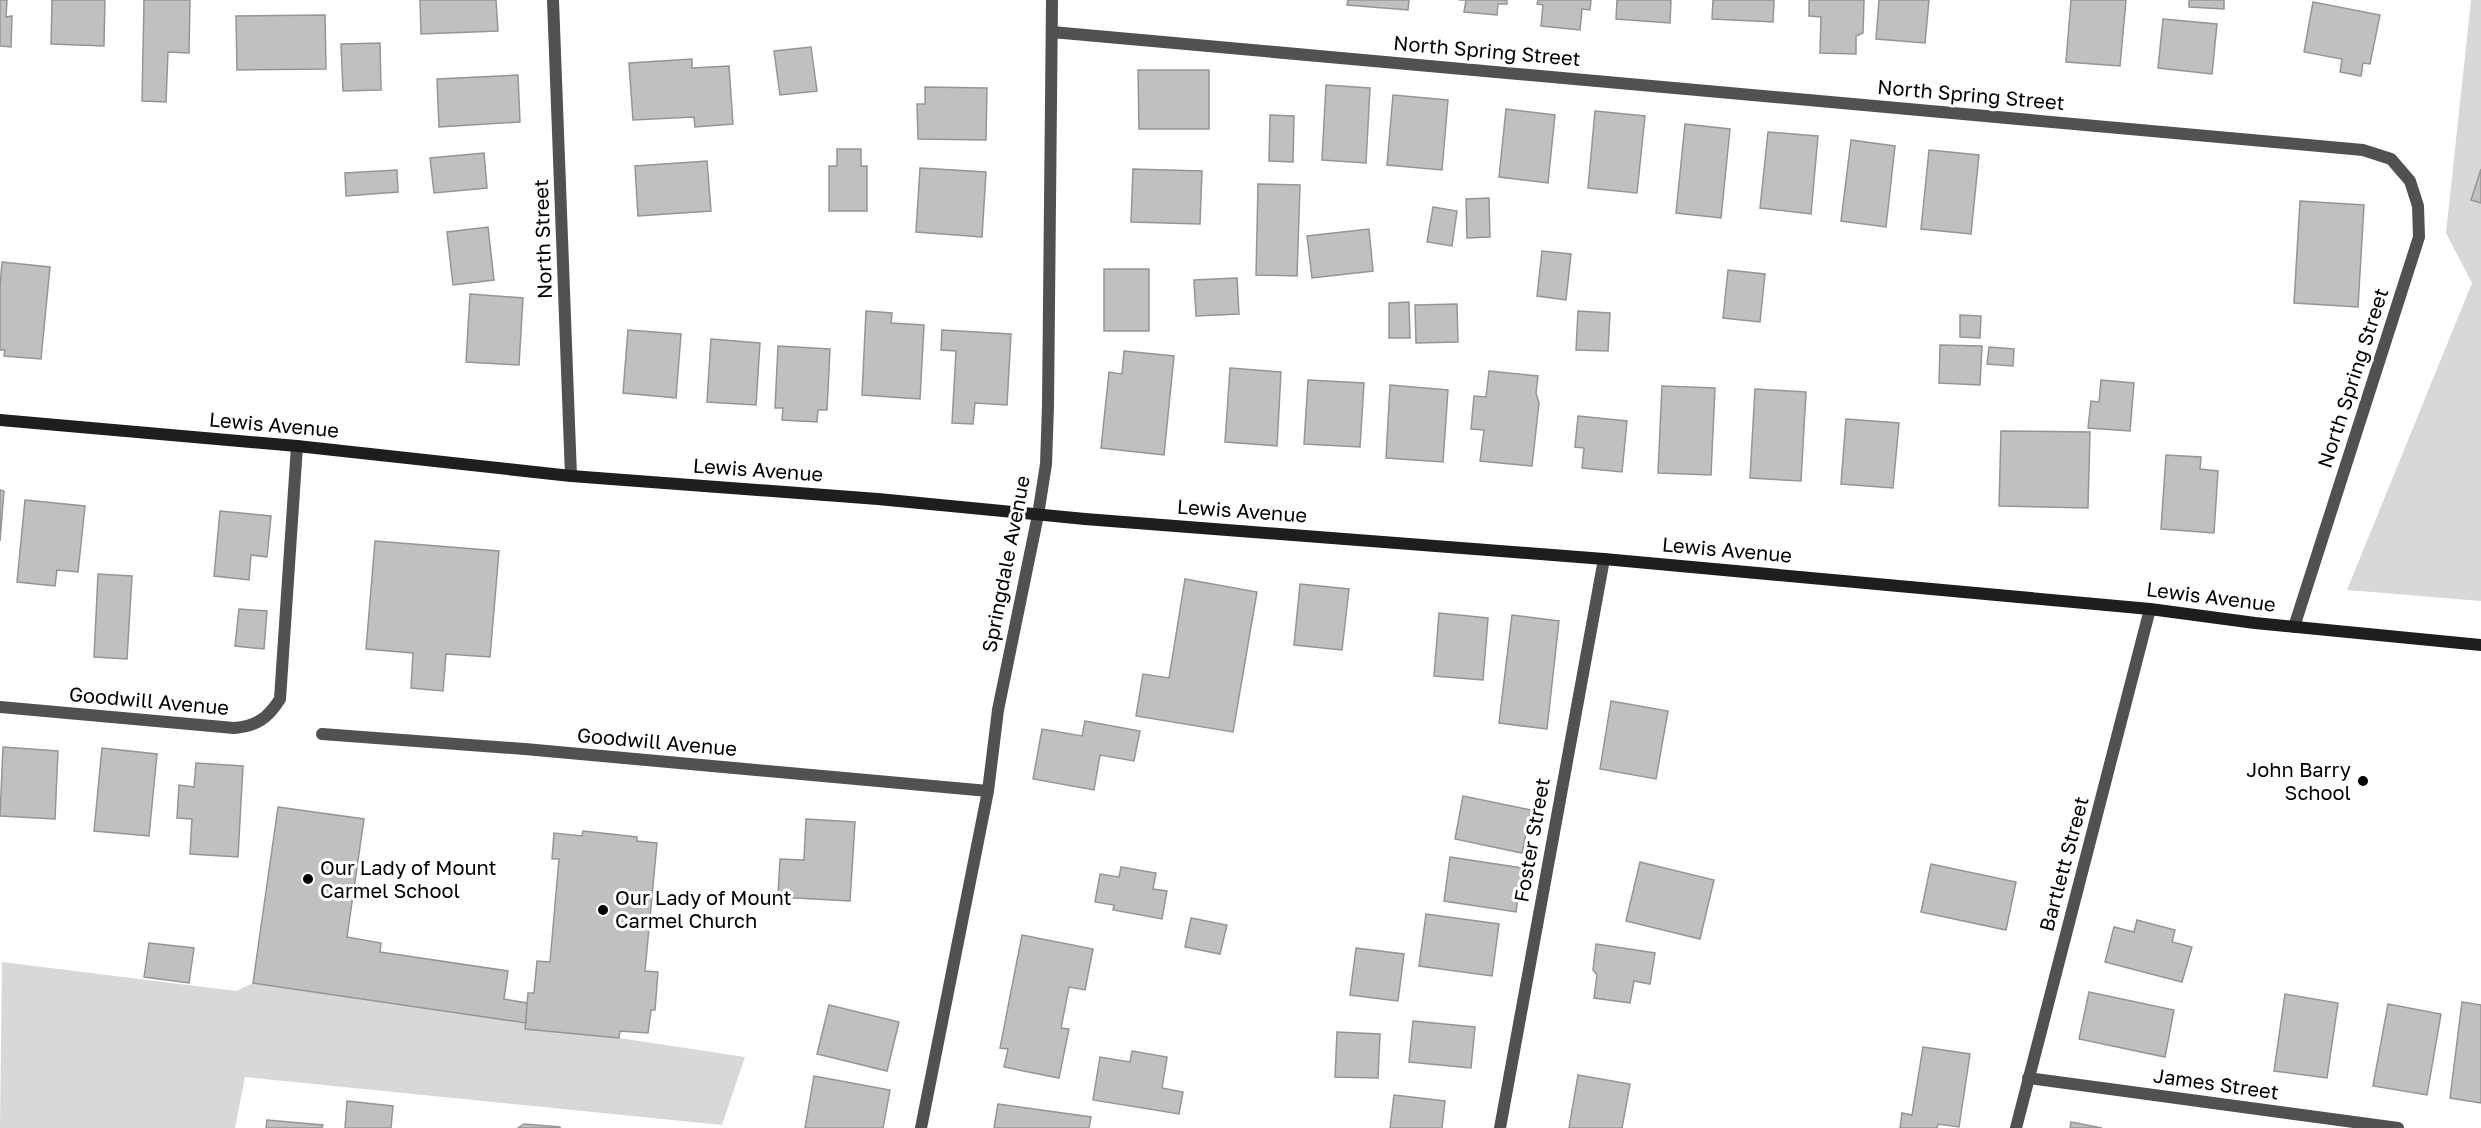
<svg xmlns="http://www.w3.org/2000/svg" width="2481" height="1128" font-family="'Golos Text',sans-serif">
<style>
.green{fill:#d8d8d8}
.building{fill:#c0c0c0;stroke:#959595;stroke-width:1.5}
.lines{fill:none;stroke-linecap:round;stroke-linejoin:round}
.minor{stroke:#515151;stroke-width:12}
.secondary{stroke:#1e1e1e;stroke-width:12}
.poi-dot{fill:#000;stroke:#fff;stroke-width:2}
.labels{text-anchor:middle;stroke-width:6;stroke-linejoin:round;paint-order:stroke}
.street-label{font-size:20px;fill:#000;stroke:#fff}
.poi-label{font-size:20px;fill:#000;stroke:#fff;text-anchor:start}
</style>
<rect width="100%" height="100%" fill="#fff"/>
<path class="green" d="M 2471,0 L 2481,0 L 2481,601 L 2347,590 L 2472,283 L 2446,233 Z
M 2,962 L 236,991 L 253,983 L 526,1023 L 526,1029 L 619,1038 L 745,1057 L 722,1125 L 245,1077 L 235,1128 L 0,1128 Z"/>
<path class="building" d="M 0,0 L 7,0 L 6,17 L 12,16 L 11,47 L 0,46 Z
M 52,0 L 105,0 L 104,46 L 51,44 Z
M 144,0 L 190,0 L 189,53 L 168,52 L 166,102 L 142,101 Z
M 420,0 L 496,0 L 498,31 L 421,34 Z
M 1348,0 L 1409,0 L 1408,10 L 1347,5 Z
M 1459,0 L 1507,0 L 1507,4 L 1498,4 L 1497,15 L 1464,12 L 1466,0 Z
M 1538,0 L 1591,0 L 1590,10 L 1582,9 L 1580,30 L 1541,26 L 1543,5 L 1537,4 Z
M 1617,0 L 1671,0 L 1670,23 L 1616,19 Z
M 1713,0 L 1774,0 L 1773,22 L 1712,19 Z
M 1809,0 L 1864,0 L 1863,33 L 1856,36 L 1856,54 L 1820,53 L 1821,17 L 1809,16 Z
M 1879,0 L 1929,0 L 1925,43 L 1876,39 Z
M 2071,0 L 2126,0 L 2120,66 L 2066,62 Z
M 2189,0 L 2224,0 L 2224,9 L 2189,7 Z
M 2313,2 L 2380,15 L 2370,64 L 2363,63 L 2361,76 L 2340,72 L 2342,59 L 2304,52 Z
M 325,15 L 326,69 L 237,70 L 236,16 Z
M 2163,19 L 2217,24 L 2212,74 L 2158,68 Z
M 380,43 L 381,90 L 343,91 L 341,44 Z
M 811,47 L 817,91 L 780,95 L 774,51 Z
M 692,59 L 692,68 L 729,66 L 733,124 L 695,127 L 694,117 L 633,120 L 629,63 Z
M 1138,70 L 1209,70 L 1209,129 L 1139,129 Z
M 518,75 L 520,122 L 439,127 L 437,79 Z
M 1326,85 L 1370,88 L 1366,163 L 1322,160 Z
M 925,87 L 987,88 L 986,140 L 918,139 L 917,104 L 925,104 Z
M 1393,95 L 1448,100 L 1442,170 L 1387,165 Z
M 1506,109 L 1555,115 L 1548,183 L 1499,177 Z
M 1595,111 L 1645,116 L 1637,193 L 1588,188 Z
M 1270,115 L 1294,116 L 1293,162 L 1269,161 Z
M 1685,124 L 1730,129 L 1721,218 L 1676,213 Z
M 1768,132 L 1818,136 L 1811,214 L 1760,208 Z
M 1851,140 L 1895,146 L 1886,227 L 1841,221 Z
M 837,149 L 861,149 L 861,166 L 867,166 L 867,211 L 829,211 L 829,166 L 837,166 Z
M 1929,150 L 1979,155 L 1971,234 L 1921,229 Z
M 484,153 L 487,188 L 434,193 L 430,158 Z
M 707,161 L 711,211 L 638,216 L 635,166 Z
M 920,168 L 986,172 L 982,237 L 916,232 Z
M 1133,169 L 1202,171 L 1200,224 L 1131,222 Z
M 2481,169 L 2481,203 L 2471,200 Z
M 397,170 L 398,192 L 346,196 L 345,173 Z
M 1258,184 L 1300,185 L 1297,276 L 1256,275 Z
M 1489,198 L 1490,237 L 1467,238 L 1466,199 Z
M 2300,201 L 2364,205 L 2358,307 L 2294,303 Z
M 1433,207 L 1457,211 L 1452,246 L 1427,242 Z
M 488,227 L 494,280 L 453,285 L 447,232 Z
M 1369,229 L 1373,271 L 1312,278 L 1307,236 Z
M 1542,251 L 1571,254 L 1566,300 L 1537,296 Z
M 2,262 L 50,267 L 41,359 L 4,356 L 5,350 L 0,350 L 0,287 Z
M 1104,269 L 1149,269 L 1149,331 L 1104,331 Z
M 1728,270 L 1765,274 L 1760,322 L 1723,318 Z
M 1237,278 L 1239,314 L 1196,316 L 1194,280 Z
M 470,294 L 523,298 L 519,365 L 466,362 Z
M 1409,302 L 1410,338 L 1389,338 L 1389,303 Z
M 1457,304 L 1458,342 L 1416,343 L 1415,305 Z
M 866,311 L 892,313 L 891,323 L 924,325 L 920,399 L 862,395 Z
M 1578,311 L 1610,313 L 1608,351 L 1576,350 Z
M 1960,315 L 1981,316 L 1980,338 L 1960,337 Z
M 628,330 L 681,334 L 676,398 L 623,393 Z
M 942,330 L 1011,334 L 1007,405 L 975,403 L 973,424 L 952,423 L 956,351 L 941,350 Z
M 711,339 L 760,343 L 756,405 L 707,402 Z
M 1940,345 L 1982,346 L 1980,385 L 1939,383 Z
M 778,346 L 830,349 L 827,410 L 818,410 L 817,422 L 782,420 L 783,408 L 775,408 Z
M 1989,347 L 2014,349 L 2013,366 L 1987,364 Z
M 1124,351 L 1174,356 L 1164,455 L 1101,448 L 1109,372 L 1122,374 Z
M 1230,368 L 1281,372 L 1277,446 L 1225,442 Z
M 1489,371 L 1538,376 L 1536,393 L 1539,403 L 1532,466 L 1480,461 L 1484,430 L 1471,429 L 1474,396 L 1486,397 Z
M 1308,380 L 1364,383 L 1360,447 L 1304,444 Z
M 2101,380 L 2134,383 L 2130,431 L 2088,428 L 2091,401 L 2099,402 Z
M 1390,385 L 1448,390 L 1443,462 L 1386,458 Z
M 1662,386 L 1715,388 L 1711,475 L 1658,473 Z
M 1755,389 L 1806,392 L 1801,481 L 1750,478 Z
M 1578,416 L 1627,421 L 1622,472 L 1582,468 L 1584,448 L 1575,447 Z
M 1846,419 L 1899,423 L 1893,488 L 1841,484 Z
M 2001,431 L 2090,432 L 2088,508 L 1999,506 Z
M 2166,455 L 2201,457 L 2200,469 L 2218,471 L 2214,533 L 2161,529 Z
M 0,490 L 4,491 L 0,541 Z
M 25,500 L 85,506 L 78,572 L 57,570 L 55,586 L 17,582 Z
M 220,511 L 271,516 L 267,557 L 251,555 L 249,580 L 214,576 Z
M 375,541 L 499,551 L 490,657 L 446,654 L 443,691 L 411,688 L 413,653 L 366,649 Z
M 98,574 L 132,576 L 127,659 L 94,657 Z
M 1185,579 L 1257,592 L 1233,732 L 1136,716 L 1143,674 L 1169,678 Z
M 1300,584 L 1349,589 L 1342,650 L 1294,645 Z
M 239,609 L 267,611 L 264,649 L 235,646 Z
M 1439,613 L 1488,618 L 1483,680 L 1434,676 Z
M 1512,615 L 1559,621 L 1547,729 L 1499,723 Z
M 1611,701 L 1668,711 L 1656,779 L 1600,769 Z
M 1085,721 L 1140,731 L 1134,761 L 1100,755 L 1094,790 L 1033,779 L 1042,729 L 1082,736 Z
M 3,747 L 58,751 L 55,819 L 0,816 Z
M 102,748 L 157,754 L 149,836 L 94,831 Z
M 196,763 L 243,766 L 238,857 L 190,854 L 192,819 L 177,818 L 179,785 L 194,787 Z
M 1463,796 L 1531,810 L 1522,853 L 1455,839 Z
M 278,807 L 364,819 L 347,937 L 381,943 L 380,952 L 508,971 L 504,999 L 527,1003 L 526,1023 L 253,983 Z
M 806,819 L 855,822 L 850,901 L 778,897 L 780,859 L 804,860 Z
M 583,831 L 637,837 L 637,841 L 657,843 L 645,971 L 658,972 L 655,1010 L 651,1010 L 648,1033 L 620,1031 L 619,1038 L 525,1029 L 528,993 L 534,993 L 537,961 L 550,962 L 559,859 L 552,859 L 554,833 L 582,836 Z
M 1450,857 L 1522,868 L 1516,912 L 1444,901 Z
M 1640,862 L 1714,880 L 1700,939 L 1626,921 Z
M 1931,864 L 2016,882 L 2006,930 L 1921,912 Z
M 1121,867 L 1156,873 L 1153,889 L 1167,891 L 1162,919 L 1113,910 L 1114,905 L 1095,902 L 1100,874 L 1119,877 Z
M 1426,914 L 1499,924 L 1492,976 L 1419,966 Z
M 1191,918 L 1227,925 L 1220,954 L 1185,947 Z
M 2137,920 L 2175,930 L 2172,942 L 2192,947 L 2182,982 L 2105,962 L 2114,927 L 2134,932 Z
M 1022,935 L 1093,949 L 1085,990 L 1069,987 L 1061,1028 L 1069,1029 L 1059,1078 L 1004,1067 L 1008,1049 L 1000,1048 Z
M 149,943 L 194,948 L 189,983 L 144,977 Z
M 1596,944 L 1655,953 L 1650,984 L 1634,981 L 1630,1003 L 1594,998 L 1597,975 L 1593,970 Z
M 1356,948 L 1404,954 L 1398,1001 L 1350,995 Z
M 2089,992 L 2174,1010 L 2165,1057 L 2079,1039 Z
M 2285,994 L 2338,1003 L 2327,1078 L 2274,1071 Z
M 2462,1002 L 2481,1005 L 2481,1103 L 2450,1098 Z
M 2388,1004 L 2441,1014 L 2427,1095 L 2373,1086 Z
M 829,1005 L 899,1022 L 887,1071 L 817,1054 Z
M 1413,1021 L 1475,1027 L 1471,1068 L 1409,1062 Z
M 1337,1032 L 1380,1034 L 1378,1078 L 1335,1077 Z
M 1923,1047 L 1970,1054 L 1959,1127 L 1938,1124 L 1937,1128 L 1900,1128 L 1902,1113 L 1912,1115 Z
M 1132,1051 L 1167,1057 L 1162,1088 L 1183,1092 L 1179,1114 L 1093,1100 L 1100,1057 L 1130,1062 Z
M 1578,1075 L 1630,1084 L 1622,1128 L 1569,1128 Z
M 814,1076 L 890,1090 L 883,1128 L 805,1128 Z
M 1394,1095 L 1445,1101 L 1442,1128 L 1390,1128 Z
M 347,1101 L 393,1106 L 391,1128 L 345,1128 Z
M 998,1104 L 1091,1117 L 1089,1128 L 994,1128 Z
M 267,1120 L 323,1125 L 322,1128 L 266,1128 Z
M 2071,1122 L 2102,1128 L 2070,1128 Z
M 524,1124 L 560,1127 L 560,1128 L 518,1128 Z"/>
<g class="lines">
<path class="minor" d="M 553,0 L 571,476
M 1052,32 L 2363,150 L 2391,159 L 2410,181 L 2418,206 L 2419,237 L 2294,627
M 0,707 L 234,728 C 257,726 268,718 280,699 L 297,446
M 322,734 L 525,749 L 988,791
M 2028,1078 L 2398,1128
M 921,1128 L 988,791 L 998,710 L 1038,515 L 1046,464 L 1048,406 L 1052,0
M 1500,1128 L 1604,559
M 2016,1128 L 2150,609"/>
<path class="secondary" d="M 0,420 L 297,446 L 571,476 L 878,499 L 1085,519 L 1604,559 L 2150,609 L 2255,623 L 2481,645"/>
</g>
<g class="poi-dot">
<circle cx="2363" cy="781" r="6"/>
<circle cx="308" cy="879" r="6"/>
<circle cx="603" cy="910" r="6"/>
</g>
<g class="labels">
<g class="street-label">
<text transform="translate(1487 51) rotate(5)" y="7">North Spring Street</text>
<text transform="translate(1971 95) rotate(5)" y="7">North Spring Street</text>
<text transform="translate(543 239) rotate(-92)" y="7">North Street</text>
<text transform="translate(2353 378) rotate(-72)" y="7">North Spring Street</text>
<text transform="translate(274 425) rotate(5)" y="7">Lewis Avenue</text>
<text transform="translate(758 470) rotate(4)" y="7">Lewis Avenue</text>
<text transform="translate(1242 511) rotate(4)" y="7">Lewis Avenue</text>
<text transform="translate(1727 550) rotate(5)" y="7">Lewis Avenue</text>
<text transform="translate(1006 564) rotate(-79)" y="7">Springdale Avenue</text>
<text transform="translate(2211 597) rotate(7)" y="7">Lewis Avenue</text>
<text transform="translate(149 701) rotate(5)" y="7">Goodwill Avenue</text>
<text transform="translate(657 742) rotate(5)" y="7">Goodwill Avenue</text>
<text transform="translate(1532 840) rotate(-80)" y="7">Foster Street</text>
<text transform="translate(2064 864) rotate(-75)" y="7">Bartlett Street</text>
<text transform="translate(2216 1084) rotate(8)" y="7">James Street</text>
</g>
<g class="poi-label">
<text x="2351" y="777" text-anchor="end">John Barry<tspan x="2351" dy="23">School</tspan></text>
<text x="320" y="875">Our Lady of Mount<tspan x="320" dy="23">Carmel School</tspan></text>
<text x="615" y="905">Our Lady of Mount<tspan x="615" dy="23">Carmel Church</tspan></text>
</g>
</g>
</svg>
